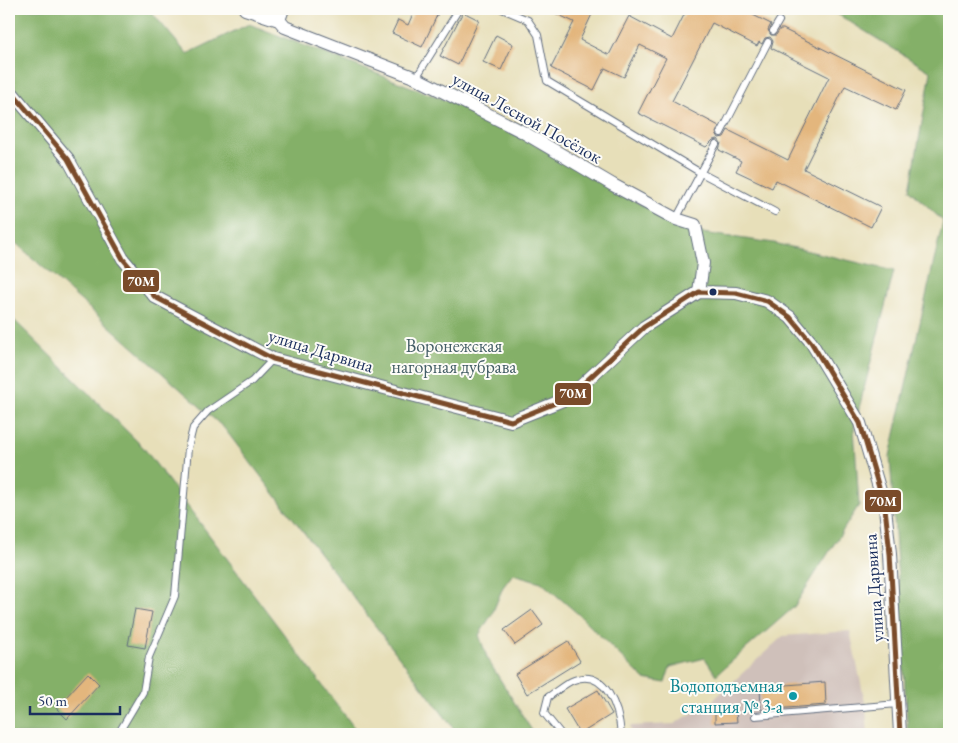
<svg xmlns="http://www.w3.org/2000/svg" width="958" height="743" font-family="'EB Garamond',serif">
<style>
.industrial{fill:#cfc0ba}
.forest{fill:#84b068;stroke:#507063}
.building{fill:#e3b67d;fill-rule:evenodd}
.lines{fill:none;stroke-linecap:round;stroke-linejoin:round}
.service-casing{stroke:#626d7e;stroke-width:8}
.minor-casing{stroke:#626d7e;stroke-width:14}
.service{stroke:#fff;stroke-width:6}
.minor{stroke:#fff;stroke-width:12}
.bus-1-casing{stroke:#fdfcf7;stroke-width:9}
.bus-1{stroke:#7a4b2a;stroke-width:5}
.bus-dot{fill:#1b2f5e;stroke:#fdfcf7;stroke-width:2}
.culture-dot{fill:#0f9aa8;stroke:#fdfcf7;stroke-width:2}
.labels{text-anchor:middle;stroke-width:4;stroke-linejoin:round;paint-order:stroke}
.street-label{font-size:18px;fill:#1b2f5e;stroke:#fdfcf7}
.park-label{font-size:18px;fill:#445e66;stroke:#fdfcf7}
.culture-label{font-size:18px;fill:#0d838f;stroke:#fdfcf7;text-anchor:end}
.line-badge{stroke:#fdfcf7;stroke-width:2}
.badge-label{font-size:14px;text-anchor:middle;font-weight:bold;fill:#fff}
</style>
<rect width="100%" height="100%" fill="#fdfcf7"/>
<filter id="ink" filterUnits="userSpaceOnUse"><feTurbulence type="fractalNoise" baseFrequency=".02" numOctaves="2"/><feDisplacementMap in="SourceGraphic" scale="10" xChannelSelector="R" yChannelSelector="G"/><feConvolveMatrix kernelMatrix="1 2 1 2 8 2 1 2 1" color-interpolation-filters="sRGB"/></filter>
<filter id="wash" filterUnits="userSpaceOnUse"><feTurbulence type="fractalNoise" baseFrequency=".0096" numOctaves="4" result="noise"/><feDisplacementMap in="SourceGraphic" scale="20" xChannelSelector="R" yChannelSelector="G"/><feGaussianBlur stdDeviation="1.12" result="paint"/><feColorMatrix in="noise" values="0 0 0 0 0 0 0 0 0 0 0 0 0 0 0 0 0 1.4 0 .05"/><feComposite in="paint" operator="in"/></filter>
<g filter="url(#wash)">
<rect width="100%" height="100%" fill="#e7dfb9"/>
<path class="industrial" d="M 850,631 L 866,707 L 868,734 L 632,734 L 630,726 L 674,724 L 711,702 L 783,636 Z"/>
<path class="forest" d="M 9,9 L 149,9 L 187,54 L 249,24 L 473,111 L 527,140 L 688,231 L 774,243 L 894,271 L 854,428 L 859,505 L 794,607 L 716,675 L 705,658 L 670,667 L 665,683 L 644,679 L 577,613 L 541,582 L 513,574 L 503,587 L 492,614 L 479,635 L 488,660 L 534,734 L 458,734 L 224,428 L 9,237 Z
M 829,9 L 939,9 L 949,11 L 949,734 L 908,734 L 890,456 L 943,221 L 910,190 L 931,72 Z
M 9,315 L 143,447 L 359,734 L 9,734 Z"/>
<g id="blocks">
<path class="building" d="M 415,9 L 440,9 L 422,47 L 392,33 L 398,20 L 408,25 Z
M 546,9 L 587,9 L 593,12 L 580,40 L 609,55 L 629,16 L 672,39 L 687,9 L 741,9 L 771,24 L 768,30 L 771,35 L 776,35 L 780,29 L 783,29 L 906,90 L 896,110 L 845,86 L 804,169 L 881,207 L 871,227 L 776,180 L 772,188 L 736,171 L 741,161 L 719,150 L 721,143 L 718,139 L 713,140 L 706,147 L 638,113 L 666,58 L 640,45 L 624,77 L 605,68 L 594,90 L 551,68 L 574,22 ZM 712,23 L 757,46 L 759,42 L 762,44 L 765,38 L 770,37 L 773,41 L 771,48 L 829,77 L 788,160 L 728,130 L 724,137 L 719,138 L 716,133 L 719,126 L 672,101 Z
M 463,12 L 479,20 L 458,65 L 440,56 Z
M 496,35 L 513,44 L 501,70 L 483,62 Z
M 135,609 L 152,612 L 145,648 L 128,645 Z
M 532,610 L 543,625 L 515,645 L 504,630 Z
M 568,641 L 580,661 L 527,694 L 515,674 Z
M 88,673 L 99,684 L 67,719 L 56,708 Z
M 825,682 L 826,705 L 761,710 L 760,687 Z
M 598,690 L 612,714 L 580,734 L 565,709 Z
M 715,712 L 736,712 L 737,722 L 715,723 Z"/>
</g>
</g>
<g filter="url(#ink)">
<use href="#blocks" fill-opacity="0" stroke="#626d7e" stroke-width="1"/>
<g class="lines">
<defs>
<path id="service" d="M 502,9 L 528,20 L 538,35 L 547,81 L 701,173 L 775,212
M 773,31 L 779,21
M 416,78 L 459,9
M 721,133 L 768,42
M 676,219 L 716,144
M 755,716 L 898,704
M 118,734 L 143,692 L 149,657 L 175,596 L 188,448 L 193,428 L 208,411 L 252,381 L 273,359
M 561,734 L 544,713 L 548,697 C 556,692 565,683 574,680 C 606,668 619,709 621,734"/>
<path id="minor" d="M 245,9 L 279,20
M 283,9 L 279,20 L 285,27 L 416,78 L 523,132 L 613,185 L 676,219 L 695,225 L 703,263 L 699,292
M 9,89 L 68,159 L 123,259 L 155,297 L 273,359 L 511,421 L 568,398 L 644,327 L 699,292 L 736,293 L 767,301 L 790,317 L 811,342 L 860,423 L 885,508 L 890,554 L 900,734"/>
</defs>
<use href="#service" class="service-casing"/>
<use href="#minor" class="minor-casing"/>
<use href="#service" class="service"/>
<use href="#minor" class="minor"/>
<defs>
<path id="bus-1" d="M 9,89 L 68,159 L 123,259 L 155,297 L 273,359 L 511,421 L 568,398 L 644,327 L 699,292 L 736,293 L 767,301 L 790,317 L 811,342 L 860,423 L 885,508 L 890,554 L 900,734"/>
</defs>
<use href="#bus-1" class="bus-1-casing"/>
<use href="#bus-1" class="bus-1"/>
</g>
</g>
<circle class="bus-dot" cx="713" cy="292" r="4.5"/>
<circle class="culture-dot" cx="793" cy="696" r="5"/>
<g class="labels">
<g class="street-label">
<text transform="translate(527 118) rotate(29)" y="6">улица Лесной Посёлок</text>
<text transform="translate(321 351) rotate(17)" y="6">улица Дарвина</text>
<text transform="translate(874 588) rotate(-94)" y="6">улица Дарвина</text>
</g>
<g class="park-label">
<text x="454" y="352">Воронежская<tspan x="454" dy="21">нагорная дубрава</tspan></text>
</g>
<g class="culture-label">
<text x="783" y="692">Водоподъемная<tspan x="783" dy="21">станция № 3-а</tspan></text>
</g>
</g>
<g class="line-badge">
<rect x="122" y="269" width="38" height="24" rx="5" fill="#7a4b2a"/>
<rect x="554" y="382" width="38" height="24" rx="5" fill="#7a4b2a"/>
<rect x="864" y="489" width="38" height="24" rx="5" fill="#7a4b2a"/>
</g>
<g class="badge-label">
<text x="141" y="286">70М</text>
<text x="573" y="398">70М</text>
<text x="883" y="506">70М</text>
</g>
<rect width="958" height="743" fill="none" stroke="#fdfcf7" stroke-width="30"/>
<path d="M30 706v8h90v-8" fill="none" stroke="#1b2f5e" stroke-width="2.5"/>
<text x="38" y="706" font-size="15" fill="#1b2f5e" stroke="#fdfcf7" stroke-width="4" paint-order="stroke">50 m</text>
</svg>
